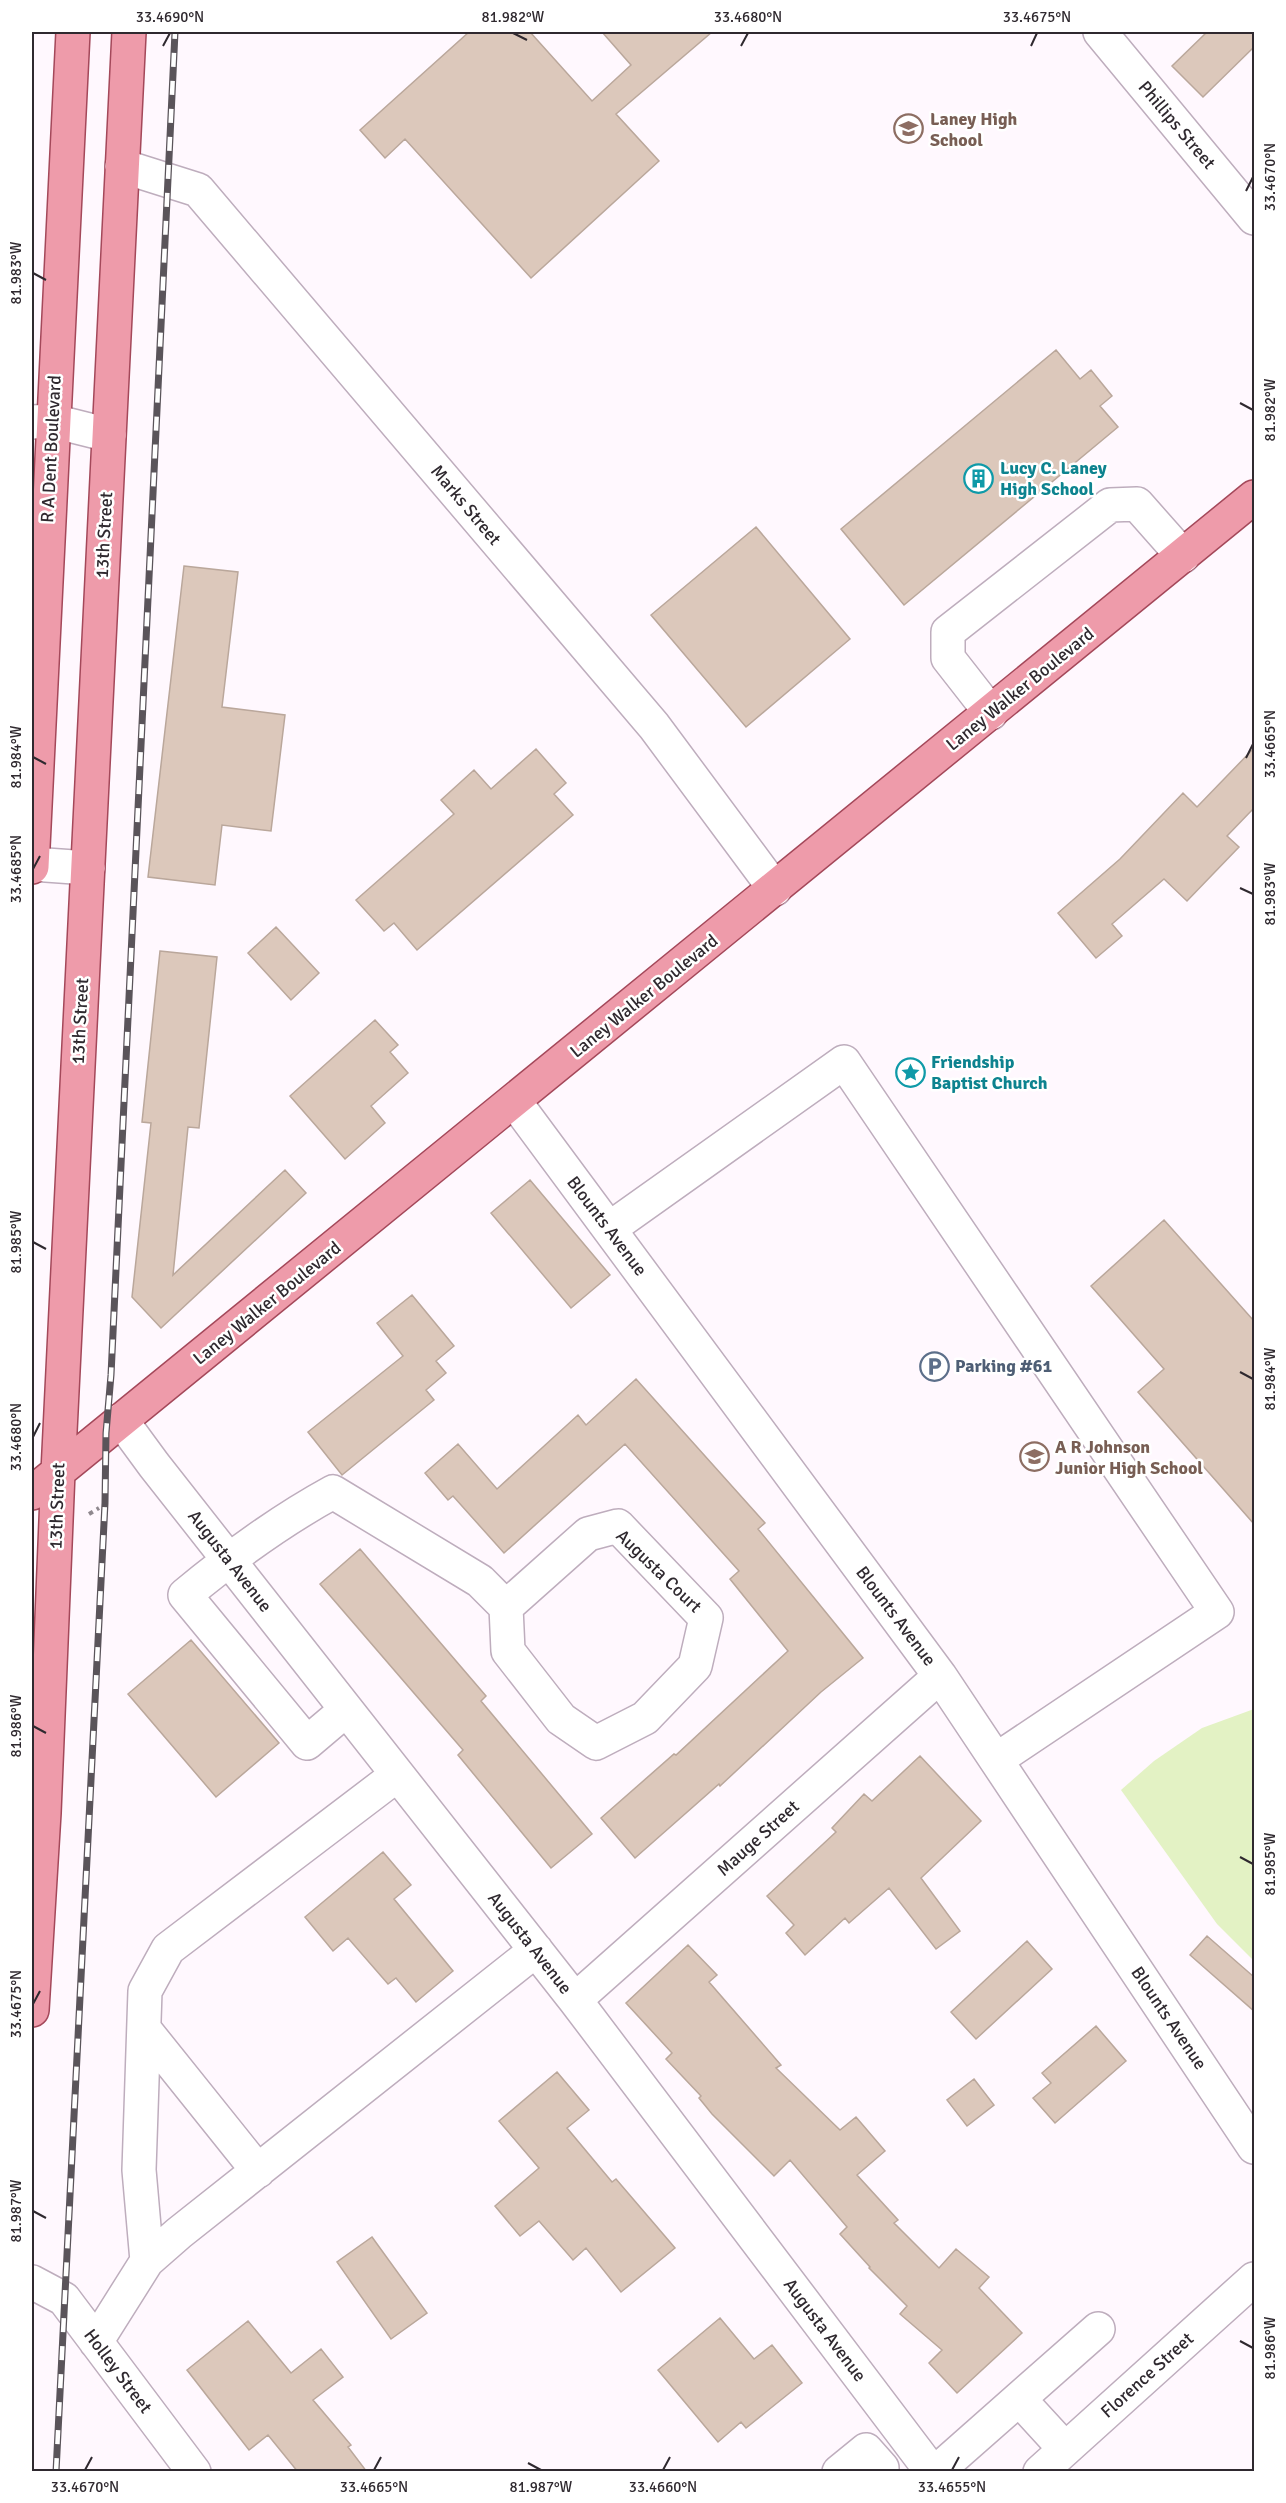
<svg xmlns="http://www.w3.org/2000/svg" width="1286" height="2503" font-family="Signika,sans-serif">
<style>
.green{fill:#e3f2c4}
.building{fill:#dcc8bb;stroke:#baa79b;stroke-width:1.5}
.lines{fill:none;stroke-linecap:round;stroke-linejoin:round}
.minor-casing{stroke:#beadbd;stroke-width:36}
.major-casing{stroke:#a4485a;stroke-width:36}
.path{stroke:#8f888e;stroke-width:4;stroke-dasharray:4.5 4.5;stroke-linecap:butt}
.minor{stroke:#fff;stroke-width:33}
.major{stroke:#ee9baa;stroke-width:33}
.rail-casing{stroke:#5a545a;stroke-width:7}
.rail{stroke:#fff;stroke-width:4.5;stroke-dasharray:14;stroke-linecap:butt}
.ticks{fill:none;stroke:#2f292f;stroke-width:2}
.labels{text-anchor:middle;stroke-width:5;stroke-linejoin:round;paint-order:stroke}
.education-label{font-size:18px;font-weight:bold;fill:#785e54;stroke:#fff;text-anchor:start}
.street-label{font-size:18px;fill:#2f292f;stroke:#fff}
.culture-label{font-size:18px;font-weight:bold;fill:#0d838f;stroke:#fff;text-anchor:start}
.service-label{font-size:18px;font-weight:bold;fill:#4e5e75;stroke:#fff;text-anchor:start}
.neatline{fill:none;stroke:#2f292f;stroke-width:2}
.ticks-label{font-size:15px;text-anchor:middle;fill:#2f292f}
</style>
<rect width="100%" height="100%" fill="#fff8fe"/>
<path class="green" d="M 1254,1709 L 1254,1961 L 1217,1924 L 1121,1790 L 1154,1761 L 1202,1728 Z"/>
<path class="building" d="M 469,32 L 530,32 L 592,101 L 631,65 L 602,32 L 712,32 L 616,114 L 659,161 L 531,278 L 405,139 L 385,158 L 360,130 Z
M 1207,32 L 1254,32 L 1254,47 L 1203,97 L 1172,66 Z
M 1056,350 L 1080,379 L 1091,370 L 1112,396 L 1100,406 L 1118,427 L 904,605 L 841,529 Z
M 756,527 L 850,639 L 746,727 L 651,615 Z
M 184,566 L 238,572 L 222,707 L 285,715 L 271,831 L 222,825 L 215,885 L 148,877 Z
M 1254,748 L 1254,808 L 1227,836 L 1239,847 L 1187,901 L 1164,879 L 1112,924 L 1122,936 L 1096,958 L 1058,913 L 1120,859 L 1183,793 L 1197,807 Z
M 536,749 L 566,783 L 554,794 L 573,815 L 417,950 L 394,923 L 384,931 L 356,900 L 454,814 L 441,800 L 474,770 L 491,789 Z
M 276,927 L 319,973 L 291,1000 L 248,953 Z
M 160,951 L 217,957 L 199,1128 L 188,1127 L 173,1275 L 285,1170 L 306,1193 L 161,1328 L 132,1297 L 151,1123 L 142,1122 Z
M 375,1020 L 398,1045 L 390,1052 L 408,1073 L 371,1106 L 385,1123 L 345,1159 L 290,1096 Z
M 530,1180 L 610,1275 L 571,1308 L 491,1213 Z
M 1164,1220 L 1254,1321 L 1254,1524 L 1138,1392 L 1164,1369 L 1091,1286 Z
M 412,1295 L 454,1346 L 436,1361 L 446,1373 L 426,1390 L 434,1400 L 342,1475 L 308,1432 L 403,1356 L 377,1323 Z
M 636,1379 L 765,1523 L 758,1529 L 863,1658 L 821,1692 L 720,1786 L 719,1784 L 635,1858 L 601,1818 L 674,1754 L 676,1755 L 788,1651 L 730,1579 L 739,1571 L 625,1444 L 504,1553 L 453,1496 L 448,1500 L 425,1473 L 458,1444 L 497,1489 L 578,1415 L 586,1425 Z
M 360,1549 L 486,1696 L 481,1701 L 592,1834 L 551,1868 L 458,1755 L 463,1750 L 320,1584 Z
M 191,1640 L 279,1743 L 216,1797 L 128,1694 Z
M 920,1756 L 981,1821 L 921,1878 L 960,1931 L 936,1949 L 889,1888 L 849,1923 L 845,1918 L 805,1955 L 786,1933 L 794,1925 L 767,1896 L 836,1832 L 832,1828 L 864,1794 L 872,1801 Z
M 383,1852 L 411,1885 L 394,1899 L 453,1971 L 416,2002 L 396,1978 L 388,1984 L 348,1938 L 333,1951 L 305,1917 Z
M 1207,1936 L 1254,1977 L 1254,2011 L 1190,1955 Z
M 1027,1941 L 1052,1969 L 976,2039 L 951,2012 Z
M 688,1945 L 717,1975 L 709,1982 L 781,2065 L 776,2068 L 840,2130 L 856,2117 L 885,2151 L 857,2175 L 898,2220 L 894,2223 L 939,2268 L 956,2249 L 989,2277 L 979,2288 L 1022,2333 L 957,2393 L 929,2363 L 942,2350 L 900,2314 L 907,2306 L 869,2268 L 870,2267 L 840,2234 L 847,2227 L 790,2160 L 774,2176 L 712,2114 L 699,2098 L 701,2096 L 666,2059 L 672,2053 L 626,2003 Z
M 1096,2026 L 1126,2061 L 1055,2123 L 1033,2098 L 1051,2083 L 1042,2073 Z
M 557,2072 L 589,2110 L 567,2128 L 612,2182 L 616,2179 L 675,2248 L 621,2292 L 586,2248 L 573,2260 L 539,2221 L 520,2236 L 495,2206 L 539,2168 L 499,2121 Z
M 974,2079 L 994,2105 L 967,2126 L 947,2100 Z
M 372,2237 L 427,2313 L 391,2339 L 337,2262 Z
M 720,2318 L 754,2359 L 772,2345 L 802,2383 L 746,2428 L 741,2422 L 718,2442 L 658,2370 Z
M 248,2321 L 291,2373 L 321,2349 L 343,2377 L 313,2400 L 351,2445 L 348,2447 L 367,2472 L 298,2472 L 268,2435 L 249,2450 L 187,2370 Z"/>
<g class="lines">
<defs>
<path id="minor" d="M 1100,32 L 1254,218
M 122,166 L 198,190 L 654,726 L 775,889
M 32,422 L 53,421 L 109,435
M 991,713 L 948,658 L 948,632 L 1110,505 L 1137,504 L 1183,556
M 32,864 L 88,868
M 515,1102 L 940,1676 L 1254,2147
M 609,1229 L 844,1062 L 1217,1612 L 996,1760
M 121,1420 L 154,1465 L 575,2000 L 932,2472
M 346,1710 L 307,1743 L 185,1595 C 232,1556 280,1521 333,1492 L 480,1581 L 506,1607 L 508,1651 L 561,1719 L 596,1743 L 645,1718 L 695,1666 L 706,1618 L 618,1526 L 588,1534 L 506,1607
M 575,2000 L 940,1676
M 145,2030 L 258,2171
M 147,2261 L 139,2170 L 145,1991 L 168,1949 L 397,1775
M 32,2282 L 64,2299 L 194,2472
M 96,2342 L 147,2261 L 179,2233 L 536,1950
M 1019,2399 L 1065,2449
M 839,2472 L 866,2450 L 882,2468 L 882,2472
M 936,2472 L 1098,2329
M 1040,2472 L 1254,2279"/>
<path id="major" d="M 32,867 L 73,32
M 32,1493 L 1254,497
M 32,2010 L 44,1813 L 58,1472 L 129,32"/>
</defs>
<use href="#minor" class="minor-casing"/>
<use href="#major" class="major-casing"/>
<path class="path" d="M 89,1514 L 99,1508"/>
<use href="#minor" class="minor"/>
<use href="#major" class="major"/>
<defs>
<path id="rail" d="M 56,2472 L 105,1503 L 106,1433 L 111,1375 L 175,32"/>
</defs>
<use href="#rail" class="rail-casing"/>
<use href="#rail" class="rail"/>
</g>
<path class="ticks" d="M 513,33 L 527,40M 163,46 L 170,33M 741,46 L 748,33M 1031,46 L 1037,33M 1246,191 L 1253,177M 33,273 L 46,280M 1240,403 L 1253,410M 33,757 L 46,764M 1246,758 L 1253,744M 33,869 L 40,856M 1240,888 L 1253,894M 33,1242 L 46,1249M 1240,1372 L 1253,1379M 33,1437 L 40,1423M 33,1726 L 46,1733M 1240,1857 L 1253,1864M 33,2004 L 40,1991M 33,2211 L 46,2218M 1240,2341 L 1253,2348M 528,2463 L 541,2470M 85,2470 L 92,2457M 374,2470 L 381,2457M 663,2470 L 670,2457M 952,2470 L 959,2457"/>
<defs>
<symbol id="school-ring" viewBox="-11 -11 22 22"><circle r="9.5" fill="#fff" stroke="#8d6e63" stroke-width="1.5"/><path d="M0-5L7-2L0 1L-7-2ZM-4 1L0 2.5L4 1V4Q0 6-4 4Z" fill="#8d6e63"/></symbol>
<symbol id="building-ring" viewBox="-11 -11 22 22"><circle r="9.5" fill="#fff" stroke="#0f9aa8" stroke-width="1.5"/><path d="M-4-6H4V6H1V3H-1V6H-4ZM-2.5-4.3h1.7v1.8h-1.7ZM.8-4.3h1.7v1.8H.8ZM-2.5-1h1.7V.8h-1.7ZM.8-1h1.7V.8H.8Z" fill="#0f9aa8"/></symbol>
<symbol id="sight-ring" viewBox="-11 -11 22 22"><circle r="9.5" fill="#fff" stroke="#0f9aa8" stroke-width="1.5"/><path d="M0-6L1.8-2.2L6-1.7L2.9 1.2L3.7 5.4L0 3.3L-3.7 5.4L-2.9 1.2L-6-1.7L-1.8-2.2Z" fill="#0f9aa8"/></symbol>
<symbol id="parking-ring" viewBox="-11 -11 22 22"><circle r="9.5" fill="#fff" stroke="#5c6f8a" stroke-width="1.5"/><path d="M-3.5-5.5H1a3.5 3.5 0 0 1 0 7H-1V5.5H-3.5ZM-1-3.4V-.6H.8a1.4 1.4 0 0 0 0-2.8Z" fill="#5c6f8a"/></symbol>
</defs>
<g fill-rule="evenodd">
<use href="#school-ring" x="892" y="112" width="33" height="33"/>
<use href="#building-ring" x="962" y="462" width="33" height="33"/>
<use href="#sight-ring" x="894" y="1056" width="33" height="33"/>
<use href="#parking-ring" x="918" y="1350" width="33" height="33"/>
<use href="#school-ring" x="1018" y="1440" width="33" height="33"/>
</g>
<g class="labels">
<g class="education-label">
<text x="930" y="125">Laney High<tspan x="930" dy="21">School</tspan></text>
<text x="1055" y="1453">A R Johnson<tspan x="1055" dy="21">Junior High School</tspan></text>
</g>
<g class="street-label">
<text transform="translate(1177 125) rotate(50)" y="6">Phillips Street</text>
<text transform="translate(51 449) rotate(-87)" y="6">R A Dent Boulevard</text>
<text transform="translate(466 505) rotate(50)" y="6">Marks Street</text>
<text transform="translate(104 535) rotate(-87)" y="6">13th Street</text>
<text transform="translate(1020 689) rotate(-39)" y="6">Laney Walker Boulevard</text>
<text transform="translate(644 996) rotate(-39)" y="6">Laney Walker Boulevard</text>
<text transform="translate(80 1021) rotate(-87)" y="6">13th Street</text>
<text transform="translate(607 1226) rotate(53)" y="6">Blounts Avenue</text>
<text transform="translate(267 1303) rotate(-39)" y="6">Laney Walker Boulevard</text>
<text transform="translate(57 1506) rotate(-88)" y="6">13th Street</text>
<text transform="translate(230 1561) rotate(52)" y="6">Augusta Avenue</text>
<text transform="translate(659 1571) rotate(44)" y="6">Augusta Court</text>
<text transform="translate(896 1616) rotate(53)" y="6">Blounts Avenue</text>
<text transform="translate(758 1838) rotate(-42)" y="6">Mauge Street</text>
<text transform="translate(530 1943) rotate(52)" y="6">Augusta Avenue</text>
<text transform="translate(1169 2018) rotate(56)" y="6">Blounts Avenue</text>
<text transform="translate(825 2330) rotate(53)" y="6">Augusta Avenue</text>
<text transform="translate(118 2371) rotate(53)" y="6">Holley Street</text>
<text transform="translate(1147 2375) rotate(-42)" y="6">Florence Street</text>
</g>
<g class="culture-label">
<text x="1000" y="474">Lucy C. Laney<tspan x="1000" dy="21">High School</tspan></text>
<text x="931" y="1068">Friendship<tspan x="931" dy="21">Baptist Church</tspan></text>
</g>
<g class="service-label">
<text x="955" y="1372">Parking #61</text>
</g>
</g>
<rect width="1286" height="2503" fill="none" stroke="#ffffff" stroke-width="66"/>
<rect x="33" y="33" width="1220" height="2437" class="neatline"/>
<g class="ticks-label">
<text x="170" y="22">33.4690°N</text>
<text x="513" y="22">81.982°W</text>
<text x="748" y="22">33.4680°N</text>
<text x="1037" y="22">33.4675°N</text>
<text transform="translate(1270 177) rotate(-90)" y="5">33.4670°N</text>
<text transform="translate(16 273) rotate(-90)" y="5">81.983°W</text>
<text transform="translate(1270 410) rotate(-90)" y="5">81.982°W</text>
<text transform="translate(1270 744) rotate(-90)" y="5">33.4665°N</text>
<text transform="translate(16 757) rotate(-90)" y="5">81.984°W</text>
<text transform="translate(16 869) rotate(-90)" y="5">33.4685°N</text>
<text transform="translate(1270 894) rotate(-90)" y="5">81.983°W</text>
<text transform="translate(16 1242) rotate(-90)" y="5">81.985°W</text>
<text transform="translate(1270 1379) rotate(-90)" y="5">81.984°W</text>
<text transform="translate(16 1437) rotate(-90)" y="5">33.4680°N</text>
<text transform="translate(16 1726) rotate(-90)" y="5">81.986°W</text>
<text transform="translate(1270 1864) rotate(-90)" y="5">81.985°W</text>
<text transform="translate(16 2004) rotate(-90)" y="5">33.4675°N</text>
<text transform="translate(16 2211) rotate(-90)" y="5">81.987°W</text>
<text transform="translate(1270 2348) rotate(-90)" y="5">81.986°W</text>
<text x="85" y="2492">33.4670°N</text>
<text x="374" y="2492">33.4665°N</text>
<text x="541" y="2492">81.987°W</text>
<text x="663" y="2492">33.4660°N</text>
<text x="952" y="2492">33.4655°N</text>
</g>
</svg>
